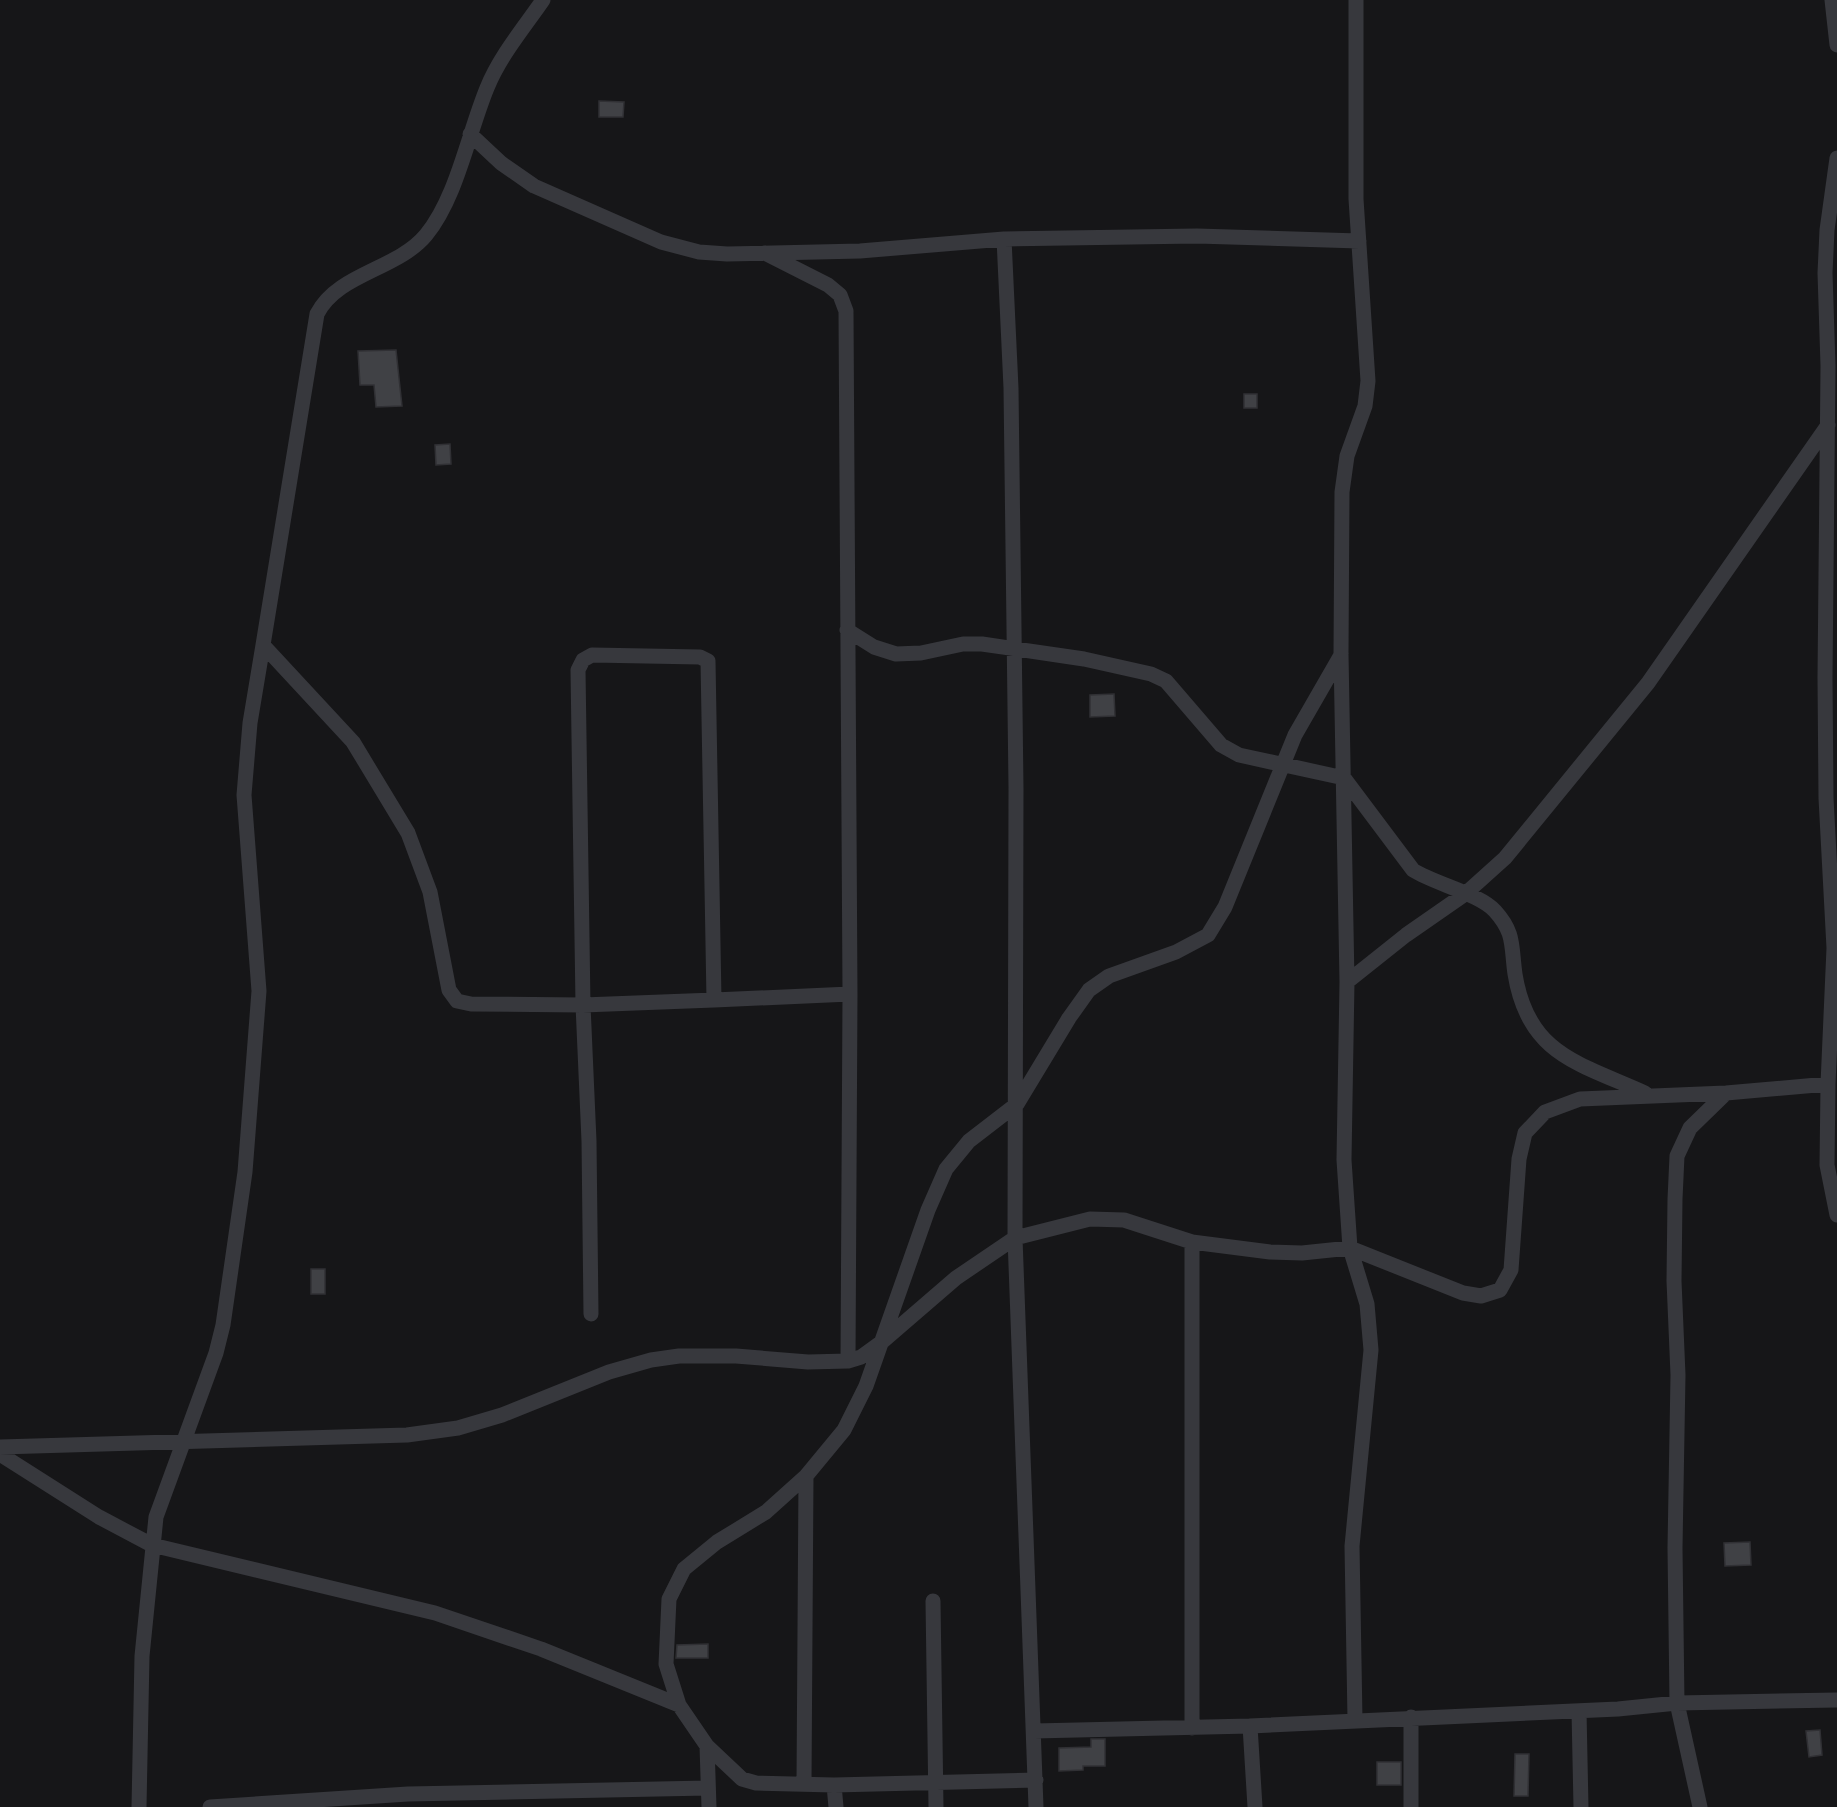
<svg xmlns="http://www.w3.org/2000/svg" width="1837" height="1807" font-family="'Fira Sans',sans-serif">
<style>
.building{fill:#404145;stroke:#303034;stroke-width:1.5}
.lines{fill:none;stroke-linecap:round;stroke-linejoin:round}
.minor{stroke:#37383d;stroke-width:15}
</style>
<rect width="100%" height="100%" fill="#161618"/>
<path class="building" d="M 599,101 L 624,102 L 623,117 L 599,117 Z
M 396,350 L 402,406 L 376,407 L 374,385 L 360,385 L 358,351 Z
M 1244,394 L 1257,394 L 1257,408 L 1244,408 Z
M 450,444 L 451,464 L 436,465 L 435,445 Z
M 1114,694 L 1115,716 L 1090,717 L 1090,695 Z
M 311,1269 L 325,1269 L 325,1294 L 311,1294 Z
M 1750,1542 L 1751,1565 L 1725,1566 L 1724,1543 Z
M 708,1644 L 708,1658 L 676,1658 L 677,1645 Z
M 1820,1730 L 1822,1755 L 1809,1757 L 1806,1731 Z
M 1091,1739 L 1105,1739 L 1105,1766 L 1083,1766 L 1083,1770 L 1059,1771 L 1059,1748 L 1091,1747 Z
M 1515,1754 L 1529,1754 L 1528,1796 L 1514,1796 Z
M 1377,1762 L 1401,1762 L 1401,1785 L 1377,1785 Z"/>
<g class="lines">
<path class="minor" d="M 543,0 C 523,29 500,56 487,88 C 468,134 457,197 426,235 C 397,270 338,273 317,314 L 263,645 L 353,742 L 408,833 L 430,892 L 449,990 L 457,1001 L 471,1004 L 583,1005 L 714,1000
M 1832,0 L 1837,45
M 470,134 L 501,163 L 534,186 L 661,242 L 699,252 L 727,254 L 860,251 L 1004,239 L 1197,236 L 1359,241
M 1004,239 L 1011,388 L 1016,788 L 1015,1238 L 1036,1807
M 765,253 L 828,285 L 840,295 L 846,311 L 850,994 L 848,1361
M 847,630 L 874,647 L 896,654 L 921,653 L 963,644 L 982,644 L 1084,659 L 1151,674 L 1166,681 L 1221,745 L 1239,755 L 1344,778 L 1413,870 C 1435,884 1480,894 1495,911 C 1515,933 1511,946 1515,974 C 1528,1055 1579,1063 1645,1093
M 1347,982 L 1406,935 L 1465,894 L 1505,858 L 1648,683 L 1828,425
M 1828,1084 L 1827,1165 L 1837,1215
M 1192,1242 L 1192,1728
M 591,1314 L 589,1141 L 583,1005 L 578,670 L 583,660 L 592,655 L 700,657 L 708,661 L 714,1000 L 850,994
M 0,1447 L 407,1435 L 458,1428 L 502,1415 L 609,1372 L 651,1360 L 679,1356 L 736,1356 L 808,1362 L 848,1361 L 861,1357 L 883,1341 L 956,1278 L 1015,1238 L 1090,1219 L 1124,1220 L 1192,1242 L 1270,1252 L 1302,1253 L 1350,1248 L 1463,1293 L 1481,1296 L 1500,1290 L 1511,1270 L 1519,1159 L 1525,1133 L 1545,1112 L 1580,1099 L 1726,1093 L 1828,1084 L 1834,948 L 1826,798 L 1825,678 L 1828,366 L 1825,273 L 1827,230 L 1837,158
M 0,1454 L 99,1517 L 152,1545 L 435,1613 L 541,1649 L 679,1705
M 933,1601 L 936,1807
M 1579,1711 L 1581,1807
M 1355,1720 L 1352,1546 L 1371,1350 L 1367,1304 L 1350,1248 L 1344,1160 L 1347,982 L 1341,654 L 1342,492 L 1347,456 L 1365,406 L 1368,381 L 1356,199 L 1356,0
M 1250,1726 L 1255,1807
M 1034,1731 L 1250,1726 L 1618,1709 L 1677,1703 L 1837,1700
M 707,1746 L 709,1807
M 804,1784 L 806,1476
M 834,1785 L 1036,1780
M 139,1807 L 142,1656 L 156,1517 L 216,1353 L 223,1325 L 245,1172 L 259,991 L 244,795 L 250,723 L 263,645
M 210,1807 L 408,1794 L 708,1788
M 836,1807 L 834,1785 L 756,1783 L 742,1779 L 707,1746 L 679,1705 L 666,1664 L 669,1599 L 684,1569 L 717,1542 L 766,1512 L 806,1476 L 844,1430 L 866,1386 L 928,1210 L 946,1169 L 969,1141 L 1017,1104 L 1069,1018 L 1089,990 L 1109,976 L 1176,952 L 1208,935 L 1225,907 L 1295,735 L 1341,655
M 1411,1807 L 1411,1717
M 1700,1807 L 1677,1703 L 1675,1548 L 1678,1375 L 1674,1281 L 1675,1199 L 1677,1156 L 1690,1128 L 1726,1093"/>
</g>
</svg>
